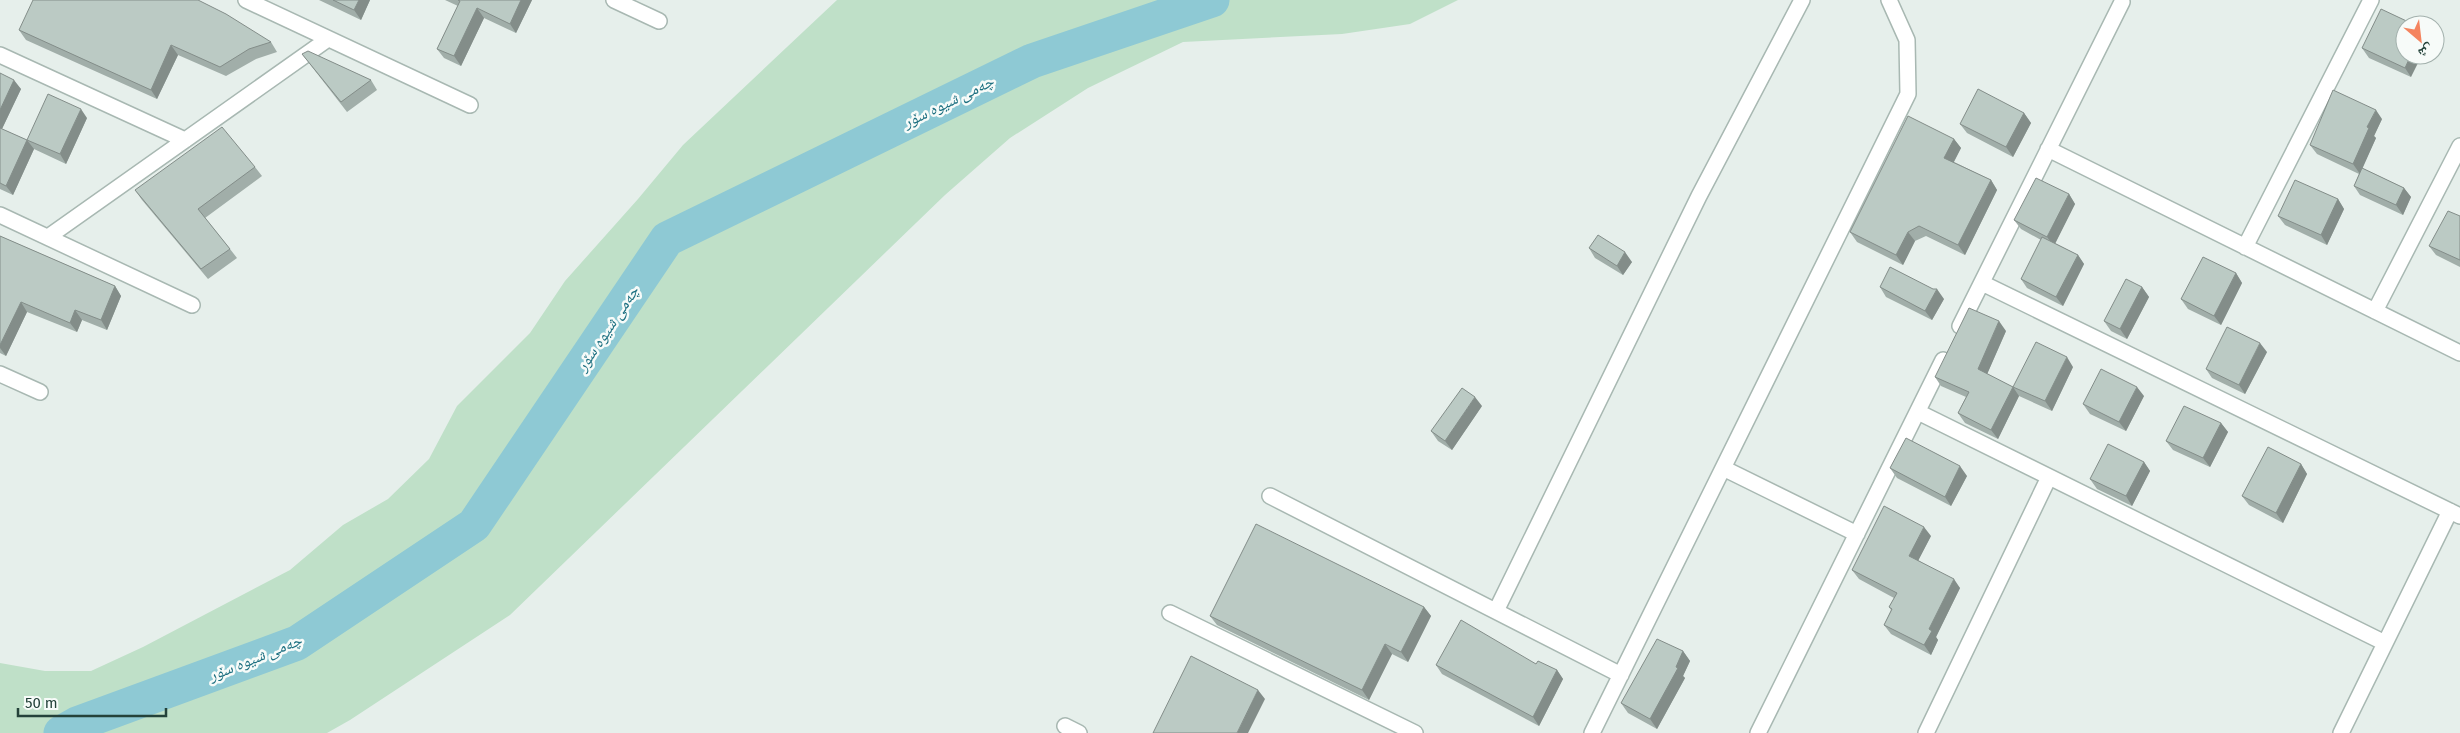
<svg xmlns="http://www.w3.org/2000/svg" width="2460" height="733" font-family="'Fira Sans','Noto Naskh Arabic',sans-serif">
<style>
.green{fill:#bfe0c8}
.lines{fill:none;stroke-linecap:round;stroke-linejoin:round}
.river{stroke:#8ec9d4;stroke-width:35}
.minor-casing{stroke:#a8b8b2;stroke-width:18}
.minor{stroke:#fff;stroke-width:15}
.wall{fill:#a1aea9}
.shaded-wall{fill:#838d89}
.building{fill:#bbcac4;stroke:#838d89}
.labels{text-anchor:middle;stroke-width:5;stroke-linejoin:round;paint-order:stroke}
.water-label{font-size:16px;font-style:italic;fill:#1c6f80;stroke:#f7fbf9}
</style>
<rect width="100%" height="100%" fill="#e6efeb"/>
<path class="green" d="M 837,0 L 1458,0 L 1410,24 L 1342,34 L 1183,42 L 1088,88 L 1010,138 L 945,195 L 510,615 L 350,720 L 327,733 L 0,733 L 0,663 L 45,671 L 91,671 L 143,647 L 290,570 L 343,525 L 388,499 L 429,459 L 457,406 L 530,333 L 565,281 L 638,199 L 683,145 Z"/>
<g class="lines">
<path class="river" d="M 61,733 L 77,724 L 297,643 L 474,525 L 667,239 L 1032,61 L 1212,0"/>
<defs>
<path id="minor" d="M 246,0 L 470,105
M 614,0 L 659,21
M 0,55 L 185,140
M 2048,149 L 2460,353
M 0,215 L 192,305
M 48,237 L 328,39
M 2245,247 L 2371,0
M 1982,283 L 2460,516
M 2375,311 L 2460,146
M 1960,326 L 2122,2
M 0,374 L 40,392
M 1918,412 L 2385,643
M 1723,468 L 1857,534
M 1270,496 L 1621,675
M 1496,611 L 1699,196 L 1802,0
M 1170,613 L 1415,733
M 1065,726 L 1079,733
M 1592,733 L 1908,94 L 1907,40 L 1889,0
M 1758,733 L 1943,360
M 1926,733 L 2049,477
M 2341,733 L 2450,511"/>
</defs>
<use href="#minor" class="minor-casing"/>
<use href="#minor" class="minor"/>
</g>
<path class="wall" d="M 319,0 L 370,0 L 361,20 Z
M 445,0 L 532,0 L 516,33 L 484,18 L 461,66 L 444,58 L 437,49 L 458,6 Z
M 2415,25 L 2411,77 L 2369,58 L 2362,48 Z
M 19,30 L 271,42 L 277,52 L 256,59 L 226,76 L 178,55 L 157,99 L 26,40 Z
M 302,54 L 371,80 L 377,90 L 347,112 Z
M 0,73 L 21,89 L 2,129 L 27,140 L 87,118 L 66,164 L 34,149 L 13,195 L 0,189 Z
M 2024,113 L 2031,123 L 2013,157 L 1967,133 L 1960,124 Z
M 2382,119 L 2374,136 L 2376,138 L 2362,168 L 2404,188 L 2411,197 L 2403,215 L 2360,195 L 2354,186 L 2359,174 L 2317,154 L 2310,145 Z
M 1954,139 L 1961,148 L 1954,162 L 1991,180 L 1997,190 L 1965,255 L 1926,236 L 1915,241 L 1903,265 L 1857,242 L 1850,232 Z
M 255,167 L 262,176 L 205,218 L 230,249 L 237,258 L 208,279 L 142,200 L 135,190 Z
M 2069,194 L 2075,204 L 2055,243 L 2078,255 L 2084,264 L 2063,306 L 2027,288 L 2021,279 L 2041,240 L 2021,229 L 2014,220 Z
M 2338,199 L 2344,209 L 2327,245 L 2285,225 L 2278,216 Z
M 2460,216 L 2460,267 L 2436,255 L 2429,246 Z
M 0,236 L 115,286 L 121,296 L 107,330 L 82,320 L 77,332 L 27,312 L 6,356 L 0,353 Z
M 1589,248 L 1632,262 L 1623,275 L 1595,258 Z
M 2236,273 L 2242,283 L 2221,325 L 2188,309 L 2181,299 Z
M 1880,287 L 1944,299 L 1932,320 L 1886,297 Z
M 2142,287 L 2149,297 L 2127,339 L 2111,331 L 2104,321 Z
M 2006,331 L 1987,374 L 2013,387 L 2073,367 L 2052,411 L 2019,396 L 1998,439 L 1965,423 L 1958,413 L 1966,397 L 1941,386 L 1935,377 Z
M 2267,352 L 2245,394 L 2212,378 L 2206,369 Z
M 2144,396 L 2126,431 L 2090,414 L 2083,404 Z
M 1482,406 L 1452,450 L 1438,441 L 1431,431 Z
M 2221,423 L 2228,432 L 2210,467 L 2173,450 L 2166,441 Z
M 2144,462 L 2150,471 L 2132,506 L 2097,489 L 2090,479 Z
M 2301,464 L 2307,474 L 2283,523 L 2249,505 L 2242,496 Z
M 1890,468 L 1967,476 L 1951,506 L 1897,478 Z
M 1931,536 L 1918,560 L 1960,588 L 1936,637 L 1938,640 L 1931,655 L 1891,634 L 1884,625 L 1891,610 L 1889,607 L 1894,598 L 1859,579 L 1852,570 Z
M 1424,607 L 1431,616 L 1408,662 L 1392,654 L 1369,700 L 1217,625 L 1210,616 Z
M 1683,651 L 1690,661 L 1683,676 L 1685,678 L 1657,729 L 1628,713 L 1621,703 Z
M 1536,664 L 1557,670 L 1563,679 L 1539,726 L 1442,674 L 1436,665 Z"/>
<path class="shaded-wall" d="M 359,0 L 370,0 L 361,20 L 354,10 Z
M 521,0 L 532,0 L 516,33 L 510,24 Z
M 477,8 L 484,18 L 461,66 L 454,56 Z
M 171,45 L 178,55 L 157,99 L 151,90 Z
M 2411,55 L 2422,55 L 2411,77 L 2405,68 Z
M 14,80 L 21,89 L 0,133 L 0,110 Z
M 81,109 L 87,118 L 66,164 L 60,154 Z
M 2376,110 L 2382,119 L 2374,136 L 2376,138 L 2360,174 L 2353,164 L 2367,127 Z
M 2024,113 L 2031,123 L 2013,157 L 2006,147 Z
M 1954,139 L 1961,148 L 1951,167 L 1944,158 Z
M 27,140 L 34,149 L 13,195 L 6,186 Z
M 1991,180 L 1997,190 L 1965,255 L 1958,245 Z
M 2404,188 L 2411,197 L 2403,215 L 2396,205 Z
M 2069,194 L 2075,204 L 2054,246 L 2047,237 Z
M 2338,199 L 2344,209 L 2327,245 L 2321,235 Z
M 1908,232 L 1915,241 L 1903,265 L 1896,255 Z
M 1625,252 L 1632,262 L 1623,275 L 1617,266 Z
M 2078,255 L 2084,264 L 2063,306 L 2056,297 Z
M 2236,273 L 2242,283 L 2221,325 L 2214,316 Z
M 115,286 L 121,296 L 107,330 L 101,320 Z
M 2142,287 L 2149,297 L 2127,339 L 2120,329 Z
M 1937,289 L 1944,299 L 1932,320 L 1925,311 Z
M 21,302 L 27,312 L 6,356 L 0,348 L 0,345 Z
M 75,310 L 82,320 L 77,332 L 70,323 Z
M 1999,321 L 2006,331 L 1985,379 L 1978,369 Z
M 2260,343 L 2267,352 L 2245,394 L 2239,385 Z
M 2067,357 L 2073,367 L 2052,411 L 2045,401 Z
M 2013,387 L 2019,396 L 1998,439 L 1991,430 Z
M 2137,387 L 2144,396 L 2126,431 L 2119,422 Z
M 1475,397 L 1482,406 L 1452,450 L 1445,441 Z
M 2221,423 L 2228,432 L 2210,467 L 2203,458 Z
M 2144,462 L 2150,471 L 2132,506 L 2126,496 Z
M 2301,464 L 2307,474 L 2283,523 L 2276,513 Z
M 1960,466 L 1967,476 L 1951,506 L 1945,497 Z
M 1924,527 L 1931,536 L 1916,565 L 1909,556 Z
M 1954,579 L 1960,588 L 1936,637 L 1938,640 L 1931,655 L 1924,645 L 1929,629 Z
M 1424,607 L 1431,616 L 1408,662 L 1401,652 Z
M 1385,644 L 1392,654 L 1369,700 L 1362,690 Z
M 1683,651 L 1690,661 L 1683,676 L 1685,678 L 1657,729 L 1650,719 Z
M 1557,670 L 1563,679 L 1539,726 L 1533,717 Z
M 1258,690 L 1265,699 L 1248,733 L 1237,733 Z"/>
<path class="building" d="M 33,0 L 198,0 L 226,14 L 271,42 L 249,49 L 220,67 L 171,45 L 151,90 L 19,30 Z
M 333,0 L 359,0 L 354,10 Z
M 458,0 L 521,0 L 510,24 L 477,8 L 454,56 L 437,49 L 460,1 Z
M 2381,9 L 2415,25 L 2405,25 L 2405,55 L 2411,55 L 2405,68 L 2362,48 Z
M 308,51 L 371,80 L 341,102 L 302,54 Z
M 0,73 L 14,80 L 0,110 Z
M 1978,89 L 2024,113 L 2006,147 L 1960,124 Z
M 2333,90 L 2376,110 L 2367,127 L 2369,128 L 2353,164 L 2310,145 Z
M 48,94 L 81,109 L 60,154 L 27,140 L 6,186 L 0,183 L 0,128 L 27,140 Z
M 1908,116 L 1954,139 L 1944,158 L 1991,180 L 1958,245 L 1919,226 L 1908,232 L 1896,255 L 1850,232 Z
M 222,127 L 255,167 L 198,209 L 230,249 L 201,269 L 135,190 Z
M 2362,168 L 2404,188 L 2396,205 L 2354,186 Z
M 2036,178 L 2069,194 L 2047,237 L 2014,220 Z
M 2295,180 L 2338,199 L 2321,235 L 2278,216 Z
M 2448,211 L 2460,216 L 2460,260 L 2429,246 Z
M 1598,235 L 1625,252 L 1617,266 L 1589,248 Z
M 0,236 L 115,286 L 101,320 L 75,310 L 70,323 L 21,302 L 0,345 Z
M 2042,237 L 2078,255 L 2056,297 L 2021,279 Z
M 2203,257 L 2236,273 L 2214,316 L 2181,299 Z
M 1890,267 L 1933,289 L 1937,289 L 1925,311 L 1880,287 Z
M 2126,279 L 2142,287 L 2120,329 L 2104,321 Z
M 1969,308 L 1999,321 L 1978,369 L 2013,387 L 1991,430 L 1958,413 L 1969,392 L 1935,377 Z
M 2227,327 L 2260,343 L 2239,385 L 2206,369 Z
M 2036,342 L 2067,357 L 2045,401 L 2013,387 Z
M 2101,369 L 2137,387 L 2119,422 L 2083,404 Z
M 1462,388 L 1475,397 L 1445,441 L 1431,431 Z
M 2184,406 L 2221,423 L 2203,458 L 2166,441 Z
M 1906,438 L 1960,466 L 1945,497 L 1890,468 Z
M 2108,444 L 2144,462 L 2126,496 L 2090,479 Z
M 2268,447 L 2301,464 L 2276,513 L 2242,496 Z
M 1884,506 L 1924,527 L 1909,556 L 1954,579 L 1929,629 L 1932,631 L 1924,645 L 1884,625 L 1892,609 L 1889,607 L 1897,593 L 1852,570 Z
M 1256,524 L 1424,607 L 1401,652 L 1385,644 L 1362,690 L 1210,616 Z
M 1461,620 L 1536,664 L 1538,661 L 1557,670 L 1533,717 L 1436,665 Z
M 1657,639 L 1683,651 L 1676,667 L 1678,668 L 1650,719 L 1621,703 Z
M 1191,656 L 1258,690 L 1237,733 L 1153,733 Z"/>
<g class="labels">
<g class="water-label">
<text transform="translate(948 101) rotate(-26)" y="6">چەمی شیوە سۆر</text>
<text transform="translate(607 328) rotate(-56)" y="6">چەمی شیوە سۆر</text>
<text transform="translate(255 657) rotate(-22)" y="6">چەمی شیوە سۆر</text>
</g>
</g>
<g transform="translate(2420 40) rotate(152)"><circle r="24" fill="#f7fbf9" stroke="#a3b1ad"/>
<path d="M0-4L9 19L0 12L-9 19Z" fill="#f4845f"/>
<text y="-8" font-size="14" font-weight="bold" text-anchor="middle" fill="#24423a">ش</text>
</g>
<path d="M18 708v8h148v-8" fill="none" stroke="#24423a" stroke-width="2.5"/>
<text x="25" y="708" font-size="15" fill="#24423a" stroke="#f7fbf9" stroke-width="4" paint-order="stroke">50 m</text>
</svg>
